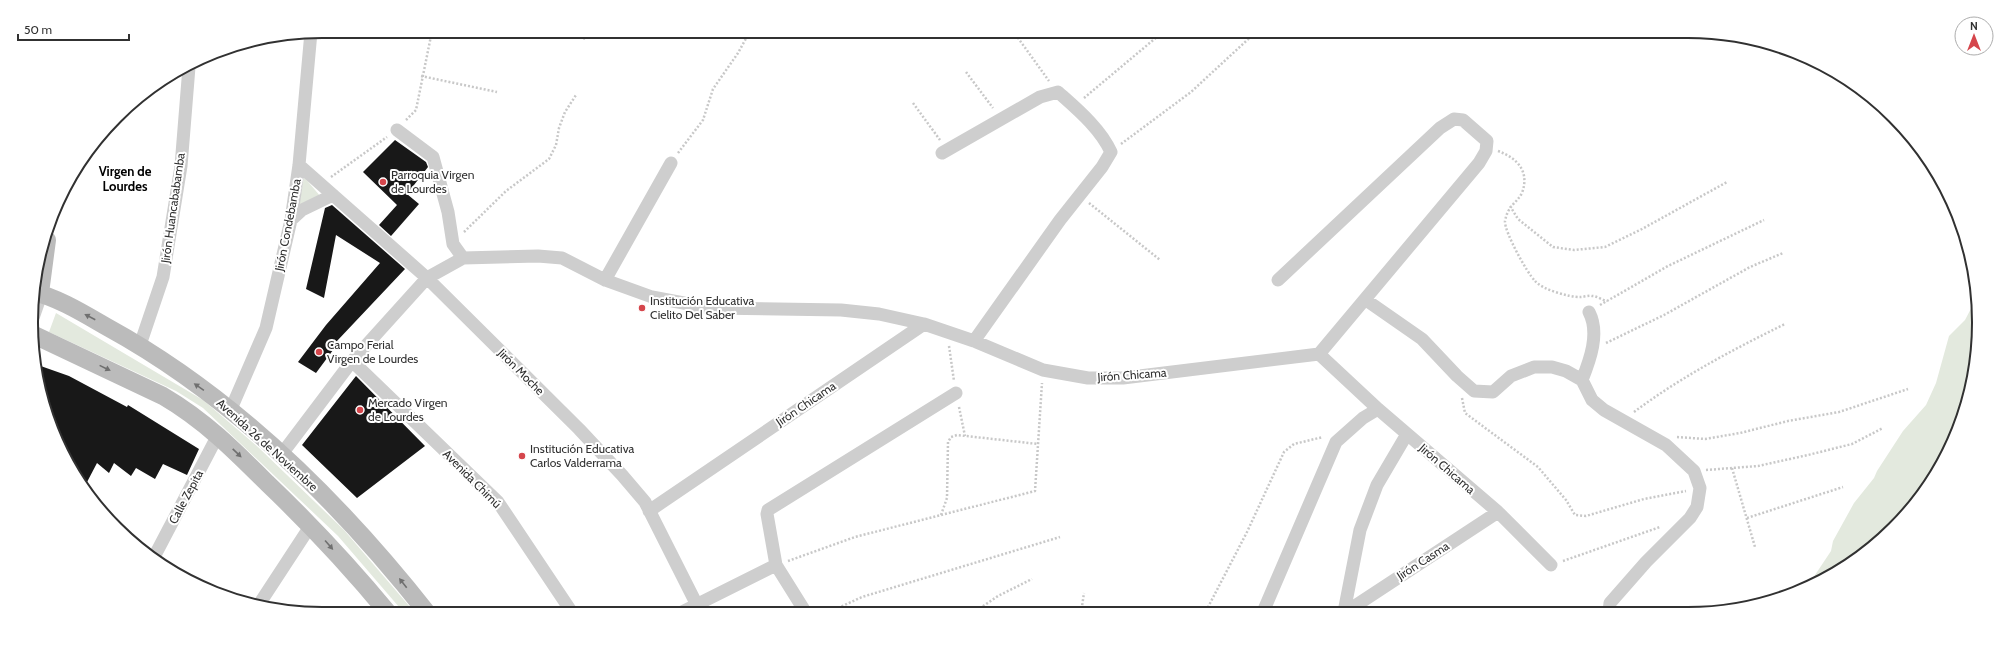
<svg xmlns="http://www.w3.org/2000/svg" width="2010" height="645" font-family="Cabin,sans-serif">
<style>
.green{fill:#e3e9de}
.building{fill:#181818}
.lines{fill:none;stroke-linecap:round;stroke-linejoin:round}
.path{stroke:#c8c8c8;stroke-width:2.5;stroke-dasharray:2 2;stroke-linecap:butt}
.minor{stroke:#cecece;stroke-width:13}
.tertiary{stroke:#cecece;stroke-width:16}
.secondary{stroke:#bbb;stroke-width:18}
.oneway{fill:#6f6f6f}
.poi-dot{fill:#d5464c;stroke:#fff;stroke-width:1.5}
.labels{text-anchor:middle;stroke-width:4;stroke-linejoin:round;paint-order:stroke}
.poi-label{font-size:12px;fill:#313131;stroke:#fff;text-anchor:start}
.street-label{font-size:12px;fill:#313131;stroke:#fff}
.neighbourhood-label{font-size:13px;font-weight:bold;fill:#000;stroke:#fff}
.rim{fill:none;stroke:#313131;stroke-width:2}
</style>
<rect width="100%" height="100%" fill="#fff"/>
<path class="green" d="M 304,177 L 321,197 L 299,205 Z
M 1976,293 L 1979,323 L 1973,380 L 1940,468 L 1893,529 L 1817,584 L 1807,587 L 1831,551 L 1833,541 L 1854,503 L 1874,478 L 1877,471 L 1903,431 L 1926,405 L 1936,383 L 1949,336 L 1965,320 L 1975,301 Z
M 56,313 L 203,400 L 258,447 L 344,530 L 416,614 L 405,614 L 338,536 L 203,408 L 176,391 L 49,332 Z"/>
<path class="building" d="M 395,140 L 426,162 L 428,167 L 407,194 L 419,204 L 391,236 L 379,225 L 397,205 L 363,172 Z
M 332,205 L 405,269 L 337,341 L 339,342 L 316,373 L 298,362 L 326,325 L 380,263 L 336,235 L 324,298 L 306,289 L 325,208 Z
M 35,364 L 69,376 L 127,407 L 128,405 L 199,449 L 187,475 L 163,464 L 155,479 L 136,468 L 131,476 L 114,463 L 109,473 L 97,463 L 86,484 L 78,479 L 41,398 Z
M 356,376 L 425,446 L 357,498 L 302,445 Z"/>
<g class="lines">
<path class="path" d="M 548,31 L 587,39
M 1013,31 L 1049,81
M 966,72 L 993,108
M 421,76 L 497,92
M 1084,98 L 1164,31
M 913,103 L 940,140
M 406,120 L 416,110 L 432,31
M 1121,144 L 1191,92 L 1257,31
M 1498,151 C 1517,158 1530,171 1522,193 C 1517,203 1508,205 1505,221 C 1504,231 1527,273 1535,281 C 1543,290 1569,297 1580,297 C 1584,297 1589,295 1592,296 C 1597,296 1602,300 1607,301
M 678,153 L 703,120 L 713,89 L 738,53 L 750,31
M 331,177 L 387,137
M 1089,203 L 1160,260
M 1510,206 L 1518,219 L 1553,247 L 1574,250 L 1605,247 L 1642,229 L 1727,182
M 464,232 L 506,191 L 549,159 L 556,145 L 559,128 L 565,112 L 576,95
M 1600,305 L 1668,266 L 1764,220
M 1606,343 L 1664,315 L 1750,267 L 1783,253
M 949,346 L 954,381
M 1462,398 L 1465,413 L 1538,467 L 1566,500 L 1575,515 L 1586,516 L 1644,499 L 1686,491
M 959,407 L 965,436
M 1634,412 C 1681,377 1732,350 1785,324
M 1677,437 L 1705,439 L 1740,433 L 1788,421 L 1839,412 L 1908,389
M 1732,468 L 1755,547
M 1706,470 L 1758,466 L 1808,455 L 1852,444 L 1883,428
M 941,515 L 947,498 L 948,442 L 951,437 L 957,435 L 1038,444
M 1747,518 L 1843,487
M 788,561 L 855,537 L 1035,491 L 1042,383
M 1563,561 L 1660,527
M 1210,612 L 1206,611 L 1247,532 L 1284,452 L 1294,444 L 1323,437
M 827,613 L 862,597 L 1060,537
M 973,613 L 998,596 L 1032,579
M 1081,613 L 1084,593"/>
<path class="minor" d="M 397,130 L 433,157 L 448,212 L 453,244 L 463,258
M 942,153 L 1040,97 L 1058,92 C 1077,109 1100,128 1111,152 L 1102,167 L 1060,220 L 974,341
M 299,165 L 427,278 L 579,429 L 622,475 L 645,502 L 701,613
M 291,220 L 302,210 L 333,195
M 605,280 L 671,163
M 1278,280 L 1440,128 L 1454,119 L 1463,120 L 1487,141 L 1486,151 L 1479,163 L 1319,354
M 1366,300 L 1422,339 L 1457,376 L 1474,391 L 1493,392 L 1511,376 L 1534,367 L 1552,367 L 1566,371 L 1582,380 L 1592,400 L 1604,410 L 1666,445 L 1694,471 L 1700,488 L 1697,507 L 1690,518 L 1646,562 L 1610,603 L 1609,612
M 140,345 L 163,277 L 181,166 L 189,67
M 352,361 L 498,502 L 573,614
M 1582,380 C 1590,360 1600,333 1589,312
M 231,409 L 266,328 L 291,220 L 299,165 L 311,32
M 281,455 L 352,361 L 427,278 L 463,258 L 538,256 L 562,258 L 605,280 L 652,297 L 710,308 L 841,310 L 879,314 L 924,324 L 974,341 L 1043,370 L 1088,378 L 1123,378 L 1319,354 L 1378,409 L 1498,512 L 1551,565
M 649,511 L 924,324
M 153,559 L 218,435
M 258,606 L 311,525
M 1263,612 L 1336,442 L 1363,418 L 1378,409
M 1344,612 L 1360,530 L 1377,485 L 1407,434
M 1350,612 L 1355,606 L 1498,512
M 680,613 L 776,565
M 806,613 L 776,565 L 767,514 L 768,510 L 956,393"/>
<path class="tertiary" d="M 32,316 L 40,293"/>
<path class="secondary" d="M 33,292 C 57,297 86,315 107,327 C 233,396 339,501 428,614
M 40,293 L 47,240
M 32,334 L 163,396 C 204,420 234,450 267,483 C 310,524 351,568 389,614"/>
</g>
<defs><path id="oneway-solid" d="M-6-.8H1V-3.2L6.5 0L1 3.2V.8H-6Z"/></defs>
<g class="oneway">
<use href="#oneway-solid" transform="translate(90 317) rotate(-152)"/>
<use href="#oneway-solid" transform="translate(105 368) rotate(26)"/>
<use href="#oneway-solid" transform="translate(199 387) rotate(-145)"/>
<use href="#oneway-solid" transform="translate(237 453) rotate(44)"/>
<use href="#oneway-solid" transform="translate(329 545) rotate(49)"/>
<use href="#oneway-solid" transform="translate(403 583) rotate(-128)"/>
</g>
<g class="poi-dot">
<circle cx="383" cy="182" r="4"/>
<circle cx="642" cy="308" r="4"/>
<circle cx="319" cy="352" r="4"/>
<circle cx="360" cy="410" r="4"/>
<circle cx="522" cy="456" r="4"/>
</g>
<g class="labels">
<g class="poi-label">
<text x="391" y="179">Parroquia Virgen<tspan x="391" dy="14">de Lourdes</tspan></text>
<text x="650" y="305">Institución Educativa<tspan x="650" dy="14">Cielito Del Saber</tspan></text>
<text x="327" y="349">Campo Ferial<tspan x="327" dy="14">Virgen de Lourdes</tspan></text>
<text x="368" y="407">Mercado Virgen<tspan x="368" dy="14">de Lourdes</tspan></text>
<text x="530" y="453">Institución Educativa<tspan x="530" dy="14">Carlos Valderrama</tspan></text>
</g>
<g class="street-label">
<text transform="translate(173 208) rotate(-82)" y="4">Jirón Huancababamba</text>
<text transform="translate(288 225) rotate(-79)" y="4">Jirón Condebamba</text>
<text transform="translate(521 372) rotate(45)" y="4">Jirón Moche</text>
<text transform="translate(1132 375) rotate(-4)" y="4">Jirón Chicama</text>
<text transform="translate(806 404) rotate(-34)" y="4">Jirón Chicama</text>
<text transform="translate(267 445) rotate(42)" y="4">Avenida 26 de Noviembre</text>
<text transform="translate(1447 469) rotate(41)" y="4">Jirón Chicama</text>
<text transform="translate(472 479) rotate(45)" y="4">Avenida Chimú</text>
<text transform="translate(186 497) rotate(-62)" y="4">Calle Zepita</text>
<text transform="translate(1423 561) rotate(-33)" y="4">Jirón Casma</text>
</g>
<g class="neighbourhood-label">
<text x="125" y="176">Virgen de<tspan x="125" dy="15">Lourdes</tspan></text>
</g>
</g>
<path d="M0 0H2010V645H0ZM322 38H1688A284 284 0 0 1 1972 322V323A284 284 0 0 1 1688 607H322A284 284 0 0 1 38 323V322A284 284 0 0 1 322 38Z" fill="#fff" fill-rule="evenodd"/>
<path class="rim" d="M322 38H1688A284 284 0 0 1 1972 322V323A284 284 0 0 1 1688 607H322A284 284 0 0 1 38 323V322A284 284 0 0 1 322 38Z"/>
<g transform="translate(1974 36)"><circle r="19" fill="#ffffff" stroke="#adadad"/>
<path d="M0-3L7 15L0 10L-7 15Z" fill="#d5464c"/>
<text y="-6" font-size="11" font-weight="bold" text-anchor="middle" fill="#313131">N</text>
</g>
<path d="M18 34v6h111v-6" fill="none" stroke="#313131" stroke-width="2"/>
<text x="24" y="34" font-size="12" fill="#313131" stroke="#ffffff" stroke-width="3" paint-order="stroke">50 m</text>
</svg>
